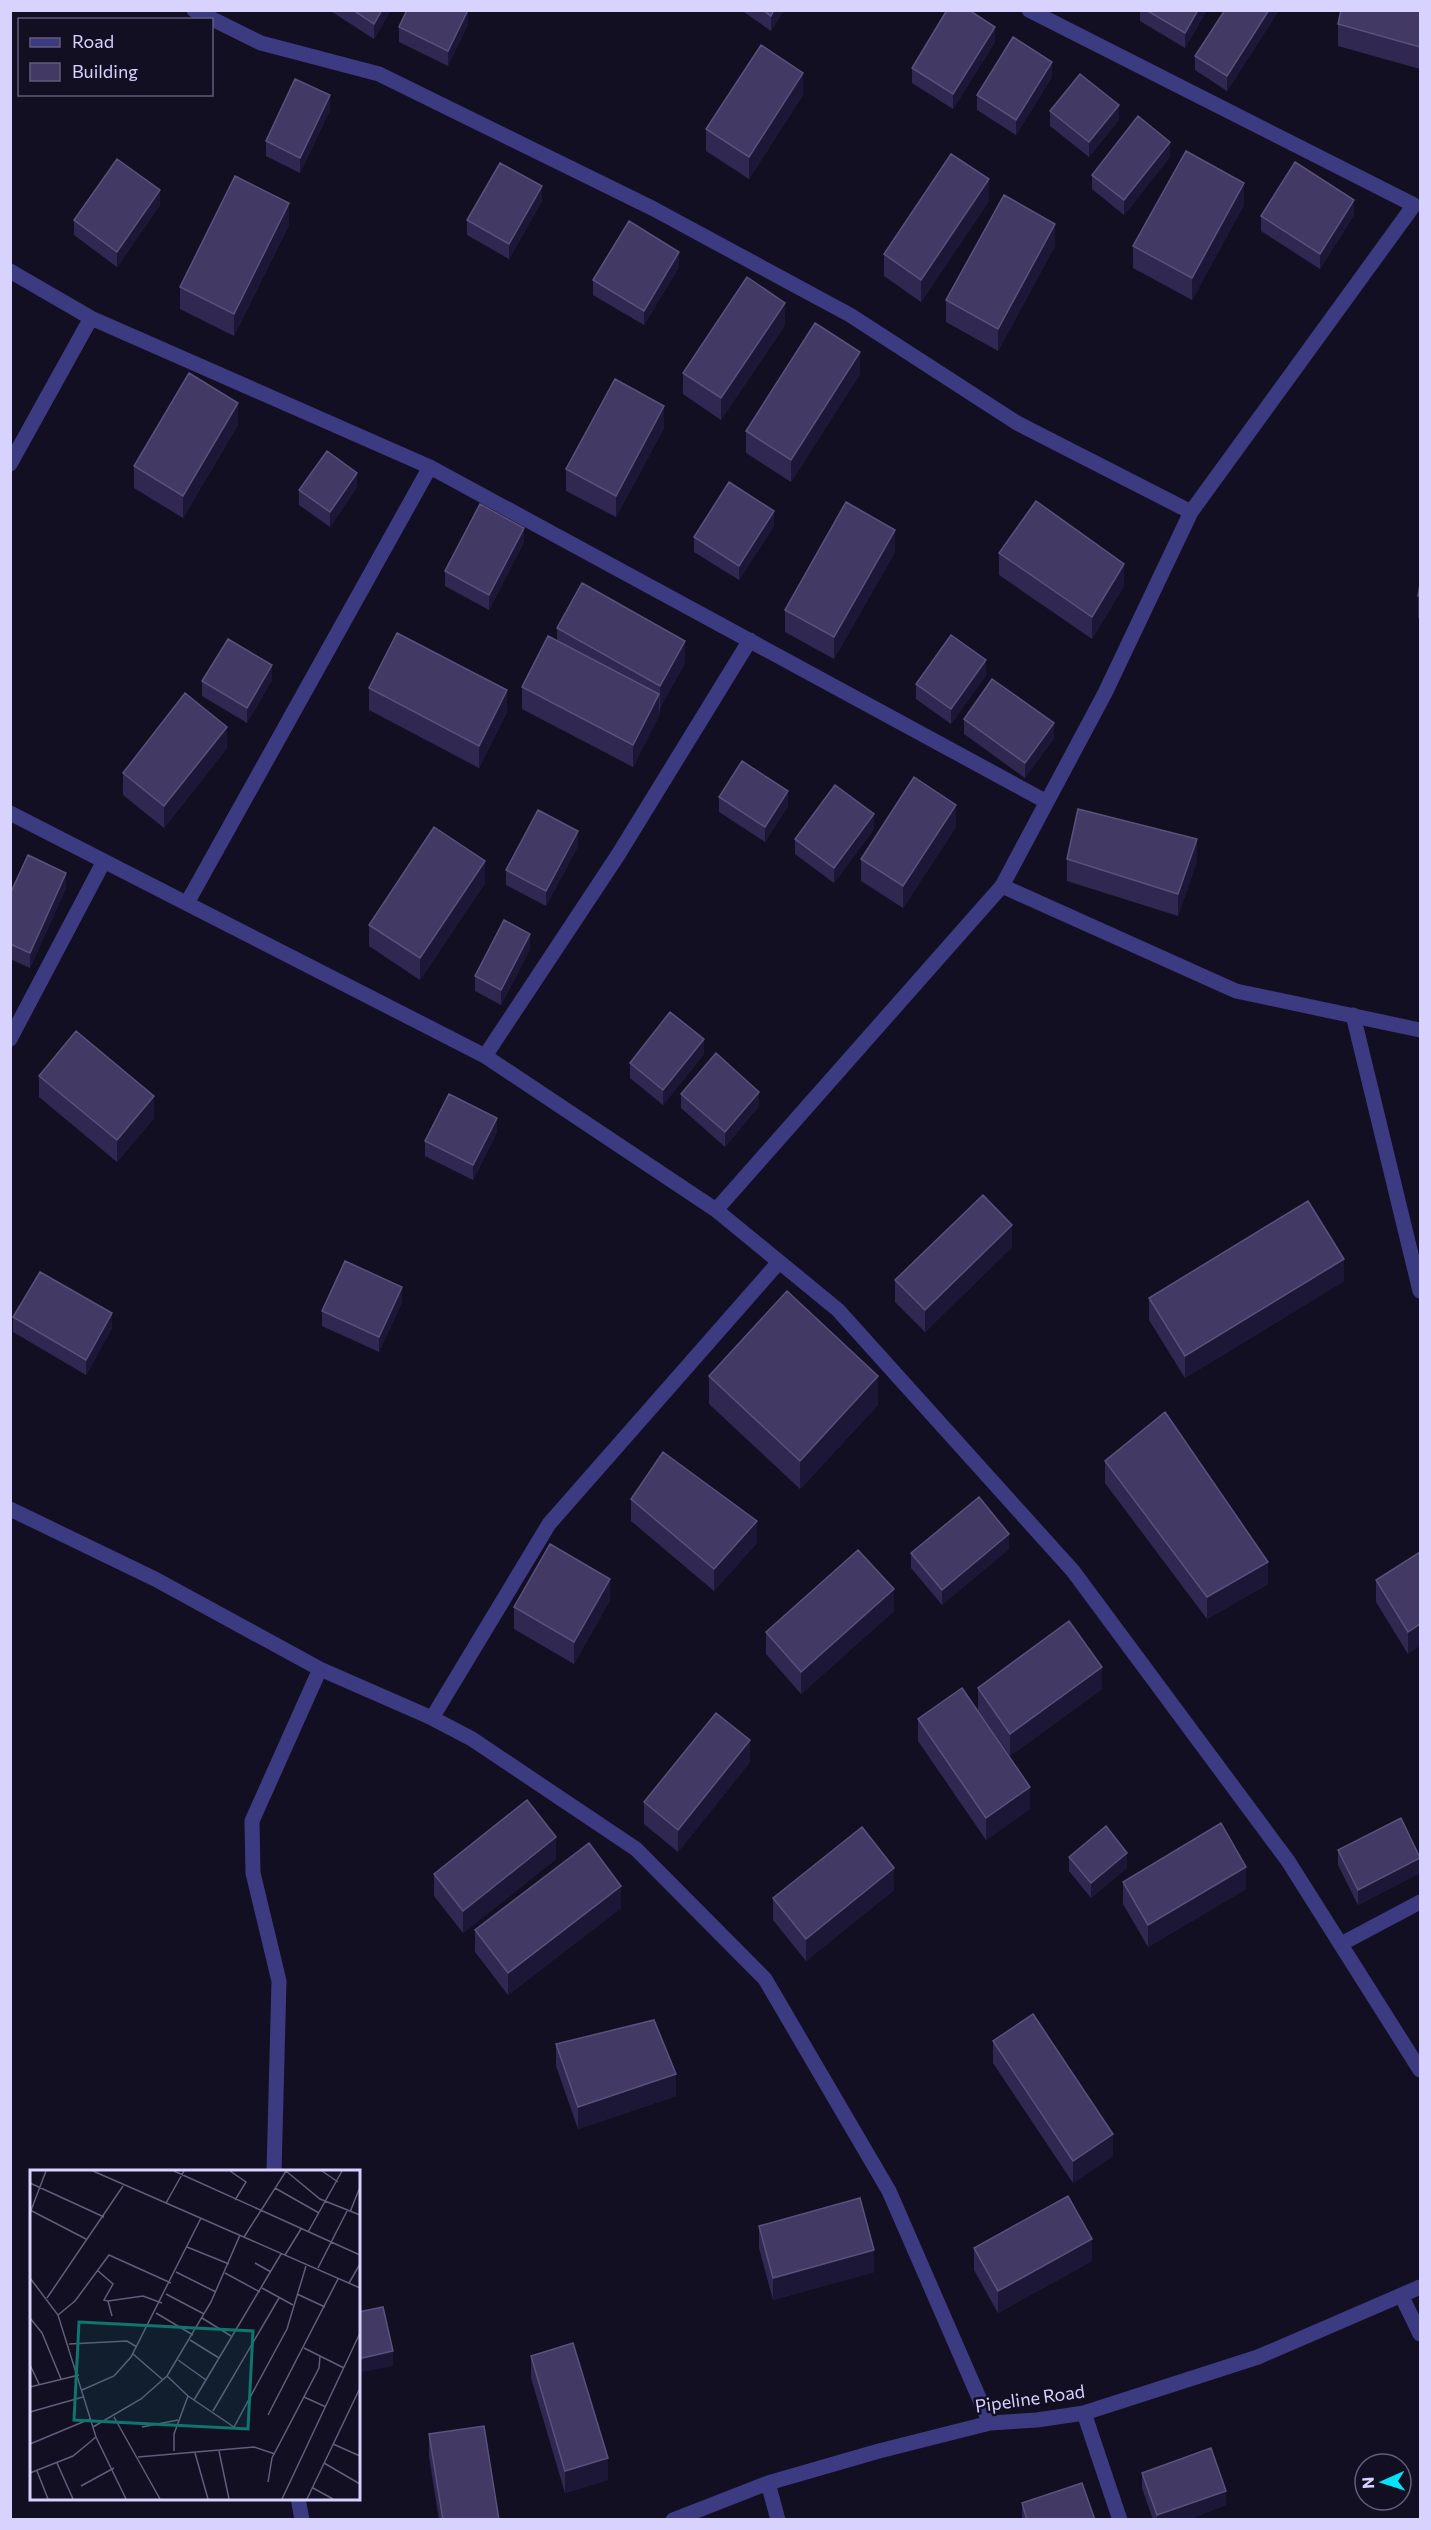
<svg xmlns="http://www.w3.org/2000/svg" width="1431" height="2530" font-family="Commissioner,sans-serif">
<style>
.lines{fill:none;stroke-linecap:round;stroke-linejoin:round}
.minor{stroke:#3c3b81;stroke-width:15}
.wall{fill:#302851}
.shaded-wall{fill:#1c1637}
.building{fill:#423a64;stroke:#59527c;stroke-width:1.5}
.labels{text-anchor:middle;stroke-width:5;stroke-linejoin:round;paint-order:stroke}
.street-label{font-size:18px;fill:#d7d2fe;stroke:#120f23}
.inset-road{fill:none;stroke:#615d7b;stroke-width:1.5}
.view{fill:#0f766e;fill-opacity:0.15;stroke:#0f766e;stroke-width:3}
.inset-edge{fill:none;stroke:#d7d2fe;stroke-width:3}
</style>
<rect width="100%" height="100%" fill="#120f23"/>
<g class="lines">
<path class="minor" d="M 194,10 L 261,43 L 379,74 L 652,208 L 850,315 L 1017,423 L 1191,512
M 10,271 L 91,318 L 430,467 L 1047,802
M 10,464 L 91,318
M 10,813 L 485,1056 L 716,1210 L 838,1310 L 1073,1571 L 1288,1861 L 1420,2070
M 1002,886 L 1236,991 L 1420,1030
M 187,903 L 430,467
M 1353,1015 L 1420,1291
M 10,1039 L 104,861
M 485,1056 L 618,855 L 750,640
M 716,1210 L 1002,886 L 1105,693 L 1191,512 L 1414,205 L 1029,10
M 10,1509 L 155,1579 L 320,1669 L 432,1718 L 472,1739 L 636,1849 L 765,1979 L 889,2191 L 990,2423
M 432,1718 L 549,1524 L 779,1262
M 1341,1944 L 1420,1902
M 274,2172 L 279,1981 L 253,1873 L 252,1821 L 320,1669
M 1402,2297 L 1420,2334
M 1084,2413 L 1120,2520
M 768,2483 L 778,2520
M 298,2498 L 302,2520
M 673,2520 L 768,2483 L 879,2451 L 990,2423 L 1037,2420 L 1084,2413 L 1258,2357 L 1420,2287"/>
</g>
<path class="wall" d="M 329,10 L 391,10 L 374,39 Z
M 468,10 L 468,24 L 448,66 L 399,42 L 399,27 Z
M 741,10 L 784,10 L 771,31 Z
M 1140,10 L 1207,10 L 1185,48 L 1140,21 Z
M 1279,10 L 1227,91 L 1195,70 L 1195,56 Z
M 1420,10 L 1420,69 L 1338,46 L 1338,24 Z
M 995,42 L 953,109 L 912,83 L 912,68 Z
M 1052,77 L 1016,135 L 977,110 L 977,95 Z
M 803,95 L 749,179 L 706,151 L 706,129 Z
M 330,110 L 300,173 L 266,156 L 266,141 Z
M 1050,111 L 1119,120 L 1089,157 L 1050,126 Z
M 1170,157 L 1124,215 L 1092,189 L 1092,175 Z
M 542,201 L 509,259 L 467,235 L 467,220 Z
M 989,201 L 921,302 L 884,276 L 884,254 Z
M 160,205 L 117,267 L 74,235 L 74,220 Z
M 1244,205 L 1192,300 L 1133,268 L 1133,246 Z
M 1354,215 L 1320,269 L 1261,231 L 1261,216 Z
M 289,225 L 234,336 L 180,309 L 180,287 Z
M 1055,246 L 998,351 L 946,322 L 946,300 Z
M 679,267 L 644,325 L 593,295 L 593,280 Z
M 785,325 L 721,420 L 683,394 L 683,373 Z
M 860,374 L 791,482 L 746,453 L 746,431 Z
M 238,425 L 183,518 L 134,488 L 134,466 Z
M 664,428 L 616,517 L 566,491 L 566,469 Z
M 357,487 L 330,527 L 299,505 L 299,490 Z
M 774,526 L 739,580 L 694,552 L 694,537 Z
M 524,542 L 489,610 L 445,586 L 445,571 Z
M 895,552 L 834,659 L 785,632 L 785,610 Z
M 999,553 L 1124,586 L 1092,639 L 999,575 Z
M 1420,584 L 1420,618 L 1418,618 L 1418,596 Z
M 557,628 L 685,663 L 660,708 L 659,716 L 633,767 L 522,709 L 522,687 L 557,641 Z
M 986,675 L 951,724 L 916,699 L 916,684 Z
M 272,680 L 247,723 L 202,696 L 202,681 Z
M 369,688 L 507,712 L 479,768 L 369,710 Z
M 964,719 L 1054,738 L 1025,778 L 964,734 Z
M 227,748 L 164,828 L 123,795 L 123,773 Z
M 719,797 L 788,806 L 765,842 L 719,812 Z
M 956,827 L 903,908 L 861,881 L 861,859 Z
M 874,829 L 834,883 L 795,854 L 795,839 Z
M 578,846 L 546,906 L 506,885 L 506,870 Z
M 1067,859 L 1197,861 L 1178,916 L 1067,881 Z
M 485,883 L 420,980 L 369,946 L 369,925 Z
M 66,888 L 30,968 L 10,959 L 10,894 Z
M 530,949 L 501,1005 L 475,991 L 475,976 Z
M 704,1054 L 663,1105 L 630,1078 L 630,1063 Z
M 39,1076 L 154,1118 L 117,1162 L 39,1097 Z
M 681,1094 L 759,1106 L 725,1147 L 681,1108 Z
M 497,1132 L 473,1180 L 425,1156 L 425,1141 Z
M 1012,1247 L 925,1332 L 895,1302 L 895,1280 Z
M 1344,1281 L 1185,1378 L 1149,1320 L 1149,1298 Z
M 402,1302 L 379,1352 L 322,1326 L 322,1311 Z
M 13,1317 L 112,1328 L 86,1375 L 13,1332 Z
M 709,1376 L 878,1405 L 800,1489 L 709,1404 Z
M 1105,1461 L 1268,1584 L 1207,1619 L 1105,1483 Z
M 631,1499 L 757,1543 L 714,1591 L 631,1521 Z
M 1009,1549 L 942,1605 L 911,1568 L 911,1553 Z
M 1420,1552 L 1408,1654 L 1376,1602 L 1376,1580 Z
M 610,1600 L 574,1664 L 514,1629 L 514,1607 Z
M 894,1611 L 801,1694 L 766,1654 L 766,1632 Z
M 978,1688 L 1102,1689 L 1010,1756 L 978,1710 Z
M 918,1719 L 1030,1809 L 986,1840 L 918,1741 Z
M 750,1762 L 678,1852 L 644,1824 L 644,1802 Z
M 1338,1850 L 1420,1873 L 1358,1905 L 1338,1865 Z
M 1069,1857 L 1127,1868 L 1091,1898 L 1069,1871 Z
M 556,1859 L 463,1933 L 434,1896 L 434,1874 Z
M 1123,1882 L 1246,1889 L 1148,1947 L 1123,1904 Z
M 894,1890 L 806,1961 L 773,1920 L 773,1898 Z
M 621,1908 L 508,1995 L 475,1952 L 475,1930 Z
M 993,2041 L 1113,2156 L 1073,2183 L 993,2063 Z
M 556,2044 L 676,2096 L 578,2129 L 556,2066 Z
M 759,2226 L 874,2272 L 773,2300 L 759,2248 Z
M 974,2248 L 1092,2261 L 998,2313 L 974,2270 Z
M 531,2356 L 608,2480 L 565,2493 L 531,2378 Z
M 429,2434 L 499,2520 L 439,2520 L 429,2456 Z
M 1142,2473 L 1226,2505 L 1187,2520 L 1153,2520 L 1142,2488 Z
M 1022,2503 L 1095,2520 L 1022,2520 Z"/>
<path class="shaded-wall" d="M 382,10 L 391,10 L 374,39 L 374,24 Z
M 468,10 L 468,24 L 448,66 L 448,51 Z
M 774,10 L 784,10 L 771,31 L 771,16 Z
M 1198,10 L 1207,10 L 1185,48 L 1185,33 Z
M 1269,10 L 1279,10 L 1227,91 L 1227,76 Z
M 995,27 L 995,42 L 953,109 L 953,94 Z
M 1052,62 L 1052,77 L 1016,135 L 1016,120 Z
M 803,73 L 803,95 L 749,179 L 749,157 Z
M 330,95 L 330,110 L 300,173 L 300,158 Z
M 1119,105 L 1119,120 L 1089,157 L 1089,142 Z
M 1170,142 L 1170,157 L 1124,215 L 1124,200 Z
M 989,179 L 989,201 L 921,302 L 921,280 Z
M 1244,183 L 1244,205 L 1192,300 L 1192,278 Z
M 542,186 L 542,201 L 509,259 L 509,244 Z
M 160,190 L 160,205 L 117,267 L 117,252 Z
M 1354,200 L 1354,215 L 1320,269 L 1320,254 Z
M 289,203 L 289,225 L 234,336 L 234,314 Z
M 1055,224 L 1055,246 L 998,351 L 998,329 Z
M 679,252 L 679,267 L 644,325 L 644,311 Z
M 785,303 L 785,325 L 721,420 L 721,398 Z
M 860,352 L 860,374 L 791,482 L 791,460 Z
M 238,403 L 238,425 L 183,518 L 183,496 Z
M 664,406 L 664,428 L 616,517 L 616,496 Z
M 357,473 L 357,487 L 330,527 L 330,512 Z
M 774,511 L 774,526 L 739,580 L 739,566 Z
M 524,528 L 524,542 L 489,610 L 489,595 Z
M 895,530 L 895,552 L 834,659 L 834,637 Z
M 1124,564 L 1124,586 L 1092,639 L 1092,617 Z
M 685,641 L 685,663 L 660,708 L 660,686 Z
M 986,660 L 986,675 L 951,724 L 951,709 Z
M 272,665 L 272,680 L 247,723 L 247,708 Z
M 507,690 L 507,712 L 479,768 L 479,746 Z
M 659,694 L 659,716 L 633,767 L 633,745 Z
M 1054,723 L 1054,738 L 1025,778 L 1025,763 Z
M 227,727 L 227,748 L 164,828 L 164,806 Z
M 788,791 L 788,806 L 765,842 L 765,827 Z
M 956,805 L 956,827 L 903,908 L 903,886 Z
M 874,814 L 874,829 L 834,883 L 834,868 Z
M 578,831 L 578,846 L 546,906 L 546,891 Z
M 1197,839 L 1197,861 L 1178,916 L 1178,894 Z
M 485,861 L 485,883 L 420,980 L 420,958 Z
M 66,873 L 66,888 L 30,968 L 30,953 Z
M 530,934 L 530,949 L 501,1005 L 501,990 Z
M 704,1039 L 704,1054 L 663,1105 L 663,1090 Z
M 759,1092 L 759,1106 L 725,1147 L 725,1132 Z
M 154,1096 L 154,1118 L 117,1162 L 117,1140 Z
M 497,1118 L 497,1132 L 473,1180 L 473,1165 Z
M 1012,1225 L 1012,1247 L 925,1332 L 925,1310 Z
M 1344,1259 L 1344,1281 L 1185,1378 L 1185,1356 Z
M 402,1287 L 402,1302 L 379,1352 L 379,1337 Z
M 112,1313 L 112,1328 L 86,1375 L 86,1360 Z
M 878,1376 L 878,1405 L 800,1489 L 800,1461 Z
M 757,1521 L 757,1543 L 714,1591 L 714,1569 Z
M 1009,1534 L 1009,1549 L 942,1605 L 942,1590 Z
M 1268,1562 L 1268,1584 L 1207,1619 L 1207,1597 Z
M 610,1579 L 610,1600 L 574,1664 L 574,1642 Z
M 894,1589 L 894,1611 L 801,1694 L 801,1672 Z
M 1420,1624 L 1420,1646 L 1408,1654 L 1408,1632 Z
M 1102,1667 L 1102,1689 L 1010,1756 L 1010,1734 Z
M 750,1740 L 750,1762 L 678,1852 L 678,1830 Z
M 1030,1787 L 1030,1809 L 986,1840 L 986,1818 Z
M 556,1837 L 556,1859 L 463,1933 L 463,1911 Z
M 1127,1853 L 1127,1868 L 1091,1898 L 1091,1883 Z
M 1420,1858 L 1420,1873 L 1358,1905 L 1358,1890 Z
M 1246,1867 L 1246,1889 L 1148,1947 L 1148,1925 Z
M 894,1868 L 894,1890 L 806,1961 L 806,1939 Z
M 621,1886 L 621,1908 L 508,1995 L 508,1973 Z
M 676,2074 L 676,2096 L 578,2129 L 578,2107 Z
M 1113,2134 L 1113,2156 L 1073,2183 L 1073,2161 Z
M 1092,2239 L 1092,2261 L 998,2313 L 998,2291 Z
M 874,2250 L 874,2272 L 773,2300 L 773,2278 Z
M 393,2351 L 393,2366 L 358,2373 L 358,2359 Z
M 608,2458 L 608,2480 L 565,2493 L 565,2471 Z
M 1226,2491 L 1226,2505 L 1187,2520 L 1157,2520 L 1157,2515 Z"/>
<path class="building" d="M 353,10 L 382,10 L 374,24 Z
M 407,10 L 468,10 L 448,51 L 399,27 Z
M 763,10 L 774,10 L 771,16 Z
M 947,10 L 969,10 L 995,27 L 953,94 L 912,68 Z
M 1146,10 L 1198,10 L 1185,33 Z
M 1225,10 L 1269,10 L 1227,76 L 1195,56 Z
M 1341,10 L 1420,10 L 1420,47 L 1338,24 Z
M 1013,37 L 1052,62 L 1016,120 L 977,95 Z
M 761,45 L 803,73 L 749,157 L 706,129 Z
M 1080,74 L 1119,105 L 1089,142 L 1050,111 Z
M 295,79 L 330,95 L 300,158 L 266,141 Z
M 1138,116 L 1170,142 L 1124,200 L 1092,175 Z
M 1186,151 L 1244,183 L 1192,278 L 1133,246 Z
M 951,154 L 989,179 L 921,280 L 884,254 Z
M 117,159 L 160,190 L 117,252 L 74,220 Z
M 1295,162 L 1354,200 L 1320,254 L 1261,216 Z
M 500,163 L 542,186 L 509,244 L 467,220 Z
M 235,176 L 289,203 L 234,314 L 180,287 Z
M 1004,195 L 1055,224 L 998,329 L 946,300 Z
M 629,221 L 679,252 L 644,311 L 593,280 Z
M 747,277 L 785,303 L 721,398 L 683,373 Z
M 815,323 L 860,352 L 791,460 L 746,431 Z
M 189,373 L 238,403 L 183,496 L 134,466 Z
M 615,379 L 664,406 L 616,496 L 566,469 Z
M 327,451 L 357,473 L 330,512 L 299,490 Z
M 729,482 L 774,511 L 739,566 L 694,537 Z
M 1036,501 L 1124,564 L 1092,617 L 999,553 Z
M 846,502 L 895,530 L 834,637 L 785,610 Z
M 480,504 L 524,528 L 489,595 L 445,571 Z
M 582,583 L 685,641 L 660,686 L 557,628 Z
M 1420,584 L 1420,596 L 1418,596 Z
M 397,633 L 507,690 L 479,746 L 369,688 Z
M 951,635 L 986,660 L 951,709 L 916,684 Z
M 548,636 L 659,694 L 633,745 L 522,687 Z
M 228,639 L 272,665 L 247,708 L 202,681 Z
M 992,679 L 1054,723 L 1025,763 L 964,719 Z
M 185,693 L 227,727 L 164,806 L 123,773 Z
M 742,761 L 788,791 L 765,827 L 719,797 Z
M 914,777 L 956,805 L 903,886 L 861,859 Z
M 835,785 L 874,814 L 834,868 L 795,839 Z
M 1078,809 L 1197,839 L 1178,894 L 1067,859 Z
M 538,810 L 578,831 L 546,891 L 506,870 Z
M 434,827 L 485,861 L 420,958 L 369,925 Z
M 28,855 L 66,873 L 30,953 L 10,944 L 10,894 Z
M 504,920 L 530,934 L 501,990 L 475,976 Z
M 670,1012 L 704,1039 L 663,1090 L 630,1063 Z
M 76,1031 L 154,1096 L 117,1140 L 39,1076 Z
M 716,1053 L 759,1092 L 725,1132 L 681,1094 Z
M 449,1094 L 497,1118 L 473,1165 L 425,1141 Z
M 983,1195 L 1012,1225 L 925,1310 L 895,1280 Z
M 1308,1201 L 1344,1259 L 1185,1356 L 1149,1298 Z
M 345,1261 L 402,1287 L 379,1337 L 322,1311 Z
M 40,1272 L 112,1313 L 86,1360 L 13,1317 Z
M 787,1291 L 878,1376 L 800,1461 L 709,1376 Z
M 1165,1412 L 1268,1562 L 1207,1597 L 1105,1461 Z
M 663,1452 L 757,1521 L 714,1569 L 631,1499 Z
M 979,1497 L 1009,1534 L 942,1590 L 911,1553 Z
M 550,1544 L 610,1579 L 574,1642 L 514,1607 Z
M 858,1550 L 894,1589 L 801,1672 L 766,1632 Z
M 1420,1552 L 1420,1624 L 1408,1632 L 1376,1580 Z
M 1069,1621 L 1102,1667 L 1010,1734 L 978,1688 Z
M 962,1688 L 1030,1787 L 986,1818 L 918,1719 Z
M 716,1713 L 750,1740 L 678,1830 L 644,1802 Z
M 527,1800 L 556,1837 L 463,1911 L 434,1874 Z
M 1401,1818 L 1420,1858 L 1358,1890 L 1338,1850 Z
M 1221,1823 L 1246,1867 L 1148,1925 L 1123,1882 Z
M 1106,1826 L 1127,1853 L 1091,1883 L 1069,1857 Z
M 862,1827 L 894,1868 L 806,1939 L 773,1898 Z
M 589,1843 L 621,1886 L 508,1973 L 475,1930 Z
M 1033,2014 L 1113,2134 L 1073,2161 L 993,2041 Z
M 654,2020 L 676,2074 L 578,2107 L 556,2044 Z
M 1068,2196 L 1092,2239 L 998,2291 L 974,2248 Z
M 860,2198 L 874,2250 L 773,2278 L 759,2226 Z
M 383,2307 L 393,2351 L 358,2359 L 358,2312 Z
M 573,2343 L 608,2458 L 565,2471 L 531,2356 Z
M 484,2426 L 499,2520 L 443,2520 L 429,2434 Z
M 1211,2448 L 1226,2491 L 1157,2515 L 1142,2473 Z
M 1082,2483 L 1095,2520 L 1027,2520 L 1022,2503 Z"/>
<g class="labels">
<g class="street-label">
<text transform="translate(1030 2399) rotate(-8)" y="6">Pipeline Road</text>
</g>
</g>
<g transform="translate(30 2170)">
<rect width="330" height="330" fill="#120f23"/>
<path class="inset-road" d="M 63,1 L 330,118M 144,1 L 330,85M 200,1 L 216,12 L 205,30M 292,1 L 308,12M 0,13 L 74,47M 245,18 L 289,43M 136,33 L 154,1M 0,40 L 56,69M 320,42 L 330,17M 0,43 L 16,1M 278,62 L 312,1M 214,67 L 256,1 L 290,29 L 330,45M 157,77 L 199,94M 255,85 L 271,59M 225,93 L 241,102M 288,98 L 317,41M 67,100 L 83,114 L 74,130 L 78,131 L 82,146M 146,102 L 186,122M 195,103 L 230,122M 0,108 L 28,145 L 66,267 L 96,329M 319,113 L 330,94M 232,118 L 263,135M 136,124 L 174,144M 267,124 L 295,137M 17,128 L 93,16M 78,131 L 113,126 L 132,133M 126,143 L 163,165M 28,145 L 45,131 L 79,85 L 141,113M 0,148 L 12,163 L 31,209M 172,148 L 201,166M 160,170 L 189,188M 39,174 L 97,171 L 107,177M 274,178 L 314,198M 103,184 L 133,210M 148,190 L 176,210M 0,195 L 9,214M 137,206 L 158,226 L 204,257 L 257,159 L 276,96M 0,217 L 49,205M 52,220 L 84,206 L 101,187 L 171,48M 274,227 L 296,237M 164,230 L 251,84M 183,241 L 249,128M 0,242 L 53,227M 238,245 L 308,109M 84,247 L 130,329M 63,257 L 111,229 L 137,206 L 181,132 L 210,65M 112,257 L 148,250M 0,274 L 60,249M 303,274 L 330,286M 144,281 L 144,264 L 158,226M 189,281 L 199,329M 165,283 L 178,329M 108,287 L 224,277 L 245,284M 27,293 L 43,329M 294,293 L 330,314M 7,301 L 18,329M 0,303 L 43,286 L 66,267M 238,312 L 242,288 L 289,198 L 290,186M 51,316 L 84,298M 283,318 L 303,329M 252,329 L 330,163M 277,329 L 330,218"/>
<path class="view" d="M 49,152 L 223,161 L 218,259 L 44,250 Z"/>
<rect width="330" height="330" class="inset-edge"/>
</g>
<rect width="1431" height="2530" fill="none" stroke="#d7d2fe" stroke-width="24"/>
<rect x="18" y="18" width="195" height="78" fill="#120f23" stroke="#615d7b" stroke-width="1.5"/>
<rect x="30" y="38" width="30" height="9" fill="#3c3b81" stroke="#615d7b" stroke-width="1.5"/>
<text x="72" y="48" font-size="18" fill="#d7d2fe">Road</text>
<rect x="30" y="63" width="30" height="18" fill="#423a64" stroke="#615d7b" stroke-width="1.5"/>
<text x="72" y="78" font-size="18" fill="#d7d2fe">Building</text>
<g transform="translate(1383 2482) rotate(267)"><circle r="28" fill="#120f23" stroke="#615d7b" stroke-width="1.5"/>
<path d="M0-4.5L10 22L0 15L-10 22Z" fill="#06e2f6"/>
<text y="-9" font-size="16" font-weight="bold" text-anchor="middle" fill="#d7d2fe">N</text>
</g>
</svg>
